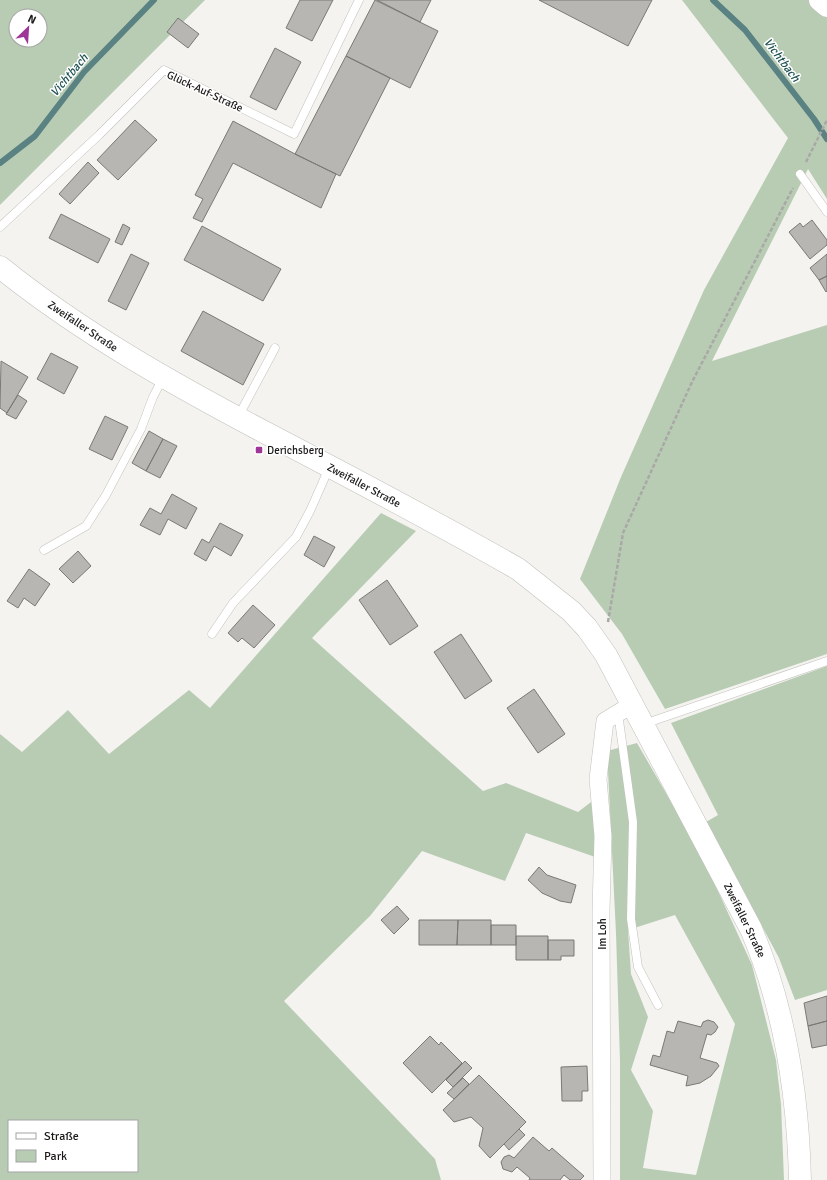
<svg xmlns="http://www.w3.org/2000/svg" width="827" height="1180" font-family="Signika,sans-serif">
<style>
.green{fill:#b8ccb4;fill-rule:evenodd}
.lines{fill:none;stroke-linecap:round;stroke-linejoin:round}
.stream{stroke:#5a8282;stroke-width:6}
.building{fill:#b7b6b2;stroke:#7a7975}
.lane-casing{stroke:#c2c1bd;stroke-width:9}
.street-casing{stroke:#c2c1bd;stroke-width:18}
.secondary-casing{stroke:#c2c1bd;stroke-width:23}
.path{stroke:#a9a8a6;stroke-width:2.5;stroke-dasharray:4 2;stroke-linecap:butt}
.lane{stroke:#fff;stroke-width:8}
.street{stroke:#fff;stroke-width:17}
.secondary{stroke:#fff;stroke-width:22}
.poi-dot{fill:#9f3597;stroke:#fff;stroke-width:1.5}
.labels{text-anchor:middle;stroke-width:3;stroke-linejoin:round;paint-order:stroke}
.street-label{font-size:11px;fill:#1a1918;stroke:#fff}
.poi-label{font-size:11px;fill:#1a1918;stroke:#fff;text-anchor:start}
.water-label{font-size:12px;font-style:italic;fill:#215354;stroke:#fff}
</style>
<rect width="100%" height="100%" fill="#f4f3ef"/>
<path class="green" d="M 0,0 L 205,0 L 0,205 ZM 16,16 L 40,16 L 40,40 L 16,40 Z
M 682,0 L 827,0 L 827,199 L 808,169 L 712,361 L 827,325 L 827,654 L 665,709 L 622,634 L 580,579 L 621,477 L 704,290 L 788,138 Z
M 381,513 L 416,531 L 312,638 L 483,791 L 506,783 L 578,812 L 595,799 L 601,859 L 526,833 L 505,881 L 422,851 L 370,916 L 284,1001 L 435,1159 L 441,1180 L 0,1180 L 0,734 L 22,752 L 68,710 L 109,754 L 189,690 L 210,708 ZM 9,1121 L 137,1121 L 137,1171 L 9,1171 Z
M 827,666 L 827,990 L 795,1000 L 779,958 L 706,822 L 718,815 L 671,723 Z
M 637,743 L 700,852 L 752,965 L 776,1060 L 781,1104 L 784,1180 L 620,1180 L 620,1061 L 616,933 L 607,751 ZM 675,915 L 735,1024 L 696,1175 L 643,1168 L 653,1111 L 631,1070 L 648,1017 L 631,974 L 628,930 Z"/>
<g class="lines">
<path class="stream" d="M 713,0 L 745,30 L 814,119 L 827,139
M 0,163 L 35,136 L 84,72 L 154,0"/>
</g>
<path class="building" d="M 300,0 L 333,0 L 312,41 L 286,28 Z
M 375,0 L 438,31 L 410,88 L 346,56 Z
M 377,0 L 431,0 L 420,22 Z
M 539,0 L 652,0 L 628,46 Z
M 178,18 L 199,34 L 188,48 L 167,32 Z
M 275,48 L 301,62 L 276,110 L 250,97 Z
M 346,56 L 390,78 L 340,176 L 295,154 Z
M 135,120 L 157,140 L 118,180 L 97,160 Z
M 233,121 L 295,154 L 336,174 L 321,208 L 233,163 L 202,222 L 193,218 L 203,199 L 195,195 Z
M 88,162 L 99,173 L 70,204 L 59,194 Z
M 61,214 L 110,239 L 98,263 L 49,238 Z
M 812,220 L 827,240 L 827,245 L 810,259 L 789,232 L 800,223 L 803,227 Z
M 123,224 L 130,228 L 122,245 L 115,242 Z
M 202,226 L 281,269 L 263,301 L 184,260 Z
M 131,254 L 149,263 L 126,310 L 108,301 Z
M 827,254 L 827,276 L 819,280 L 810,268 Z
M 827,276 L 827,291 L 826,292 L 819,280 Z
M 203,311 L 264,344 L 243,385 L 181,351 Z
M 51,353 L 78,367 L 64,394 L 37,379 Z
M 1,361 L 28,377 L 7,413 L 0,408 Z
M 18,395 L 27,401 L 16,419 L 6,414 Z
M 105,416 L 128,427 L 112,460 L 89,449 Z
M 149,431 L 163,439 L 146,471 L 132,463 Z
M 163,439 L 177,446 L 160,478 L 146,471 Z
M 172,494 L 197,508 L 186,529 L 168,519 L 160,535 L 140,525 L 150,508 L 161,514 Z
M 220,523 L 243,535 L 231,556 L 214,546 L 206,561 L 194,554 L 202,539 L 209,543 Z
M 314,536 L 335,547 L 324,567 L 304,555 Z
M 78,551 L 91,566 L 73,583 L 59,569 Z
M 29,569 L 50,584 L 35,606 L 24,598 L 18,608 L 7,601 Z
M 387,580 L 418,626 L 390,645 L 359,600 Z
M 253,605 L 275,625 L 254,648 L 242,638 L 238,642 L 228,633 Z
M 461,634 L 492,681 L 465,699 L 434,652 Z
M 534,689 L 565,734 L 538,753 L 507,708 Z
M 539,867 L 547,875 L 576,885 L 571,903 L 560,901 L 542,893 L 528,880 Z
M 397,906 L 409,919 L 394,934 L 381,920 Z
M 419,920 L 458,920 L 457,945 L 419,945 Z
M 458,920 L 491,920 L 491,945 L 457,945 Z
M 491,925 L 516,925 L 516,945 L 491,945 Z
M 516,936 L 548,936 L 548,960 L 516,960 Z
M 548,940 L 574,940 L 574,956 L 561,956 L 561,960 L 548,960 Z
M 827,996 L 827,1021 L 808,1026 L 804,1003 Z
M 708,1020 L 714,1022 L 718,1027 L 715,1032 L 711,1035 L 707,1034 L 700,1058 L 717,1063 L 719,1066 L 711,1076 L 700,1083 L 686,1086 L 688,1076 L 650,1065 L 653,1055 L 660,1057 L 667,1031 L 674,1033 L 678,1021 L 701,1027 L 703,1022 Z
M 827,1021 L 827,1045 L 812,1048 L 808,1026 Z
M 430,1036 L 439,1045 L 441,1042 L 462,1063 L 432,1093 L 403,1063 Z
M 465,1061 L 472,1068 L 453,1087 L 446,1080 Z
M 587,1066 L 588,1091 L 582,1091 L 582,1101 L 562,1101 L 561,1067 Z
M 479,1075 L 526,1122 L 490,1158 L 479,1146 L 483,1128 L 471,1117 L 454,1122 L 443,1110 Z
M 463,1078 L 469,1084 L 454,1099 L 447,1093 Z
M 519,1129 L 525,1135 L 509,1150 L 504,1144 Z
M 533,1137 L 549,1151 L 552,1148 L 584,1176 L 580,1180 L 570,1180 L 564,1175 L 560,1180 L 529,1180 L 530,1178 L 517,1167 L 512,1172 L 503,1169 L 501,1162 L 504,1157 L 509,1155 L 514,1158 Z"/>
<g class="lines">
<defs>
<path id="lane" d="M 800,174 L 827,212
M 0,227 L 99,135 L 164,70 L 294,134 L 359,0
M 238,417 L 275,348
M 44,550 L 86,526 L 106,495 L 141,429 L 153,397 L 163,378
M 212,634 L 233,603 L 296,537 L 310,511 L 329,468
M 618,713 L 633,822 L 631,919 L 638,967 L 658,1005
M 644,724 L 827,661"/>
<path id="street" d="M 602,1180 L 601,911 L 603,836 L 598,779 L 605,721 L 633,704"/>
<path id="secondary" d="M 820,0 L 827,6
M 0,267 C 82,333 175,385 268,434 C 352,478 436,522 518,569 L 571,611 L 587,628 L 606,655 L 751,929 C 785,1008 798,1094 800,1180"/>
</defs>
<use href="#lane" class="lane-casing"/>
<use href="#street" class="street-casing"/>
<use href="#secondary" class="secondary-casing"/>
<path class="path" d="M 806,162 L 827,120
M 608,622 L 623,533 L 692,382 L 793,188"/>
<use href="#lane" class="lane"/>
<use href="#street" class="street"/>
<use href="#secondary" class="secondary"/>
</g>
<rect class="poi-dot" x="255" y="446" width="8" height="8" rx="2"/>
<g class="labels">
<g class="street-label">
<text transform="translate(205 91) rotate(25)" y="4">Glück-Auf-Straße</text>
<text transform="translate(83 326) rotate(34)" y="4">Zweifaller Straße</text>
<text transform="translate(364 485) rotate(28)" y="4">Zweifaller Straße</text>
<text transform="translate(745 920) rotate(64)" y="4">Zweifaller Straße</text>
<text transform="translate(602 934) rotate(-90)" y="4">Im Loh</text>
</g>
<g class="poi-label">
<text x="267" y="454">Derichsberg</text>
</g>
<g class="water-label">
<text transform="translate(782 60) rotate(53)" y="4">Vichtbach</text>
<text transform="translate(69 75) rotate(-50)" y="4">Vichtbach</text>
</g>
</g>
<rect x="8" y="1120" width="130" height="52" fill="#ffffff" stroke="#a3a3a3"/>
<rect x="16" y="1133" width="20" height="6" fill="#ffffff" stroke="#a3a3a3"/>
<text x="44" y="1140" font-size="12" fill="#1a1918">Straße</text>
<rect x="16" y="1150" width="20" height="12" fill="#b8ccb4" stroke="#a3a3a3"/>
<text x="44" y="1160" font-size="12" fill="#1a1918">Park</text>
<g transform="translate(28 28) rotate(25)"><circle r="19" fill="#ffffff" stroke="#a3a3a3"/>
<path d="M0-3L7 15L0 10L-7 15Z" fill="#9f3597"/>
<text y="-6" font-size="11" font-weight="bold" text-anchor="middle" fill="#1a1918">N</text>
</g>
</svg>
